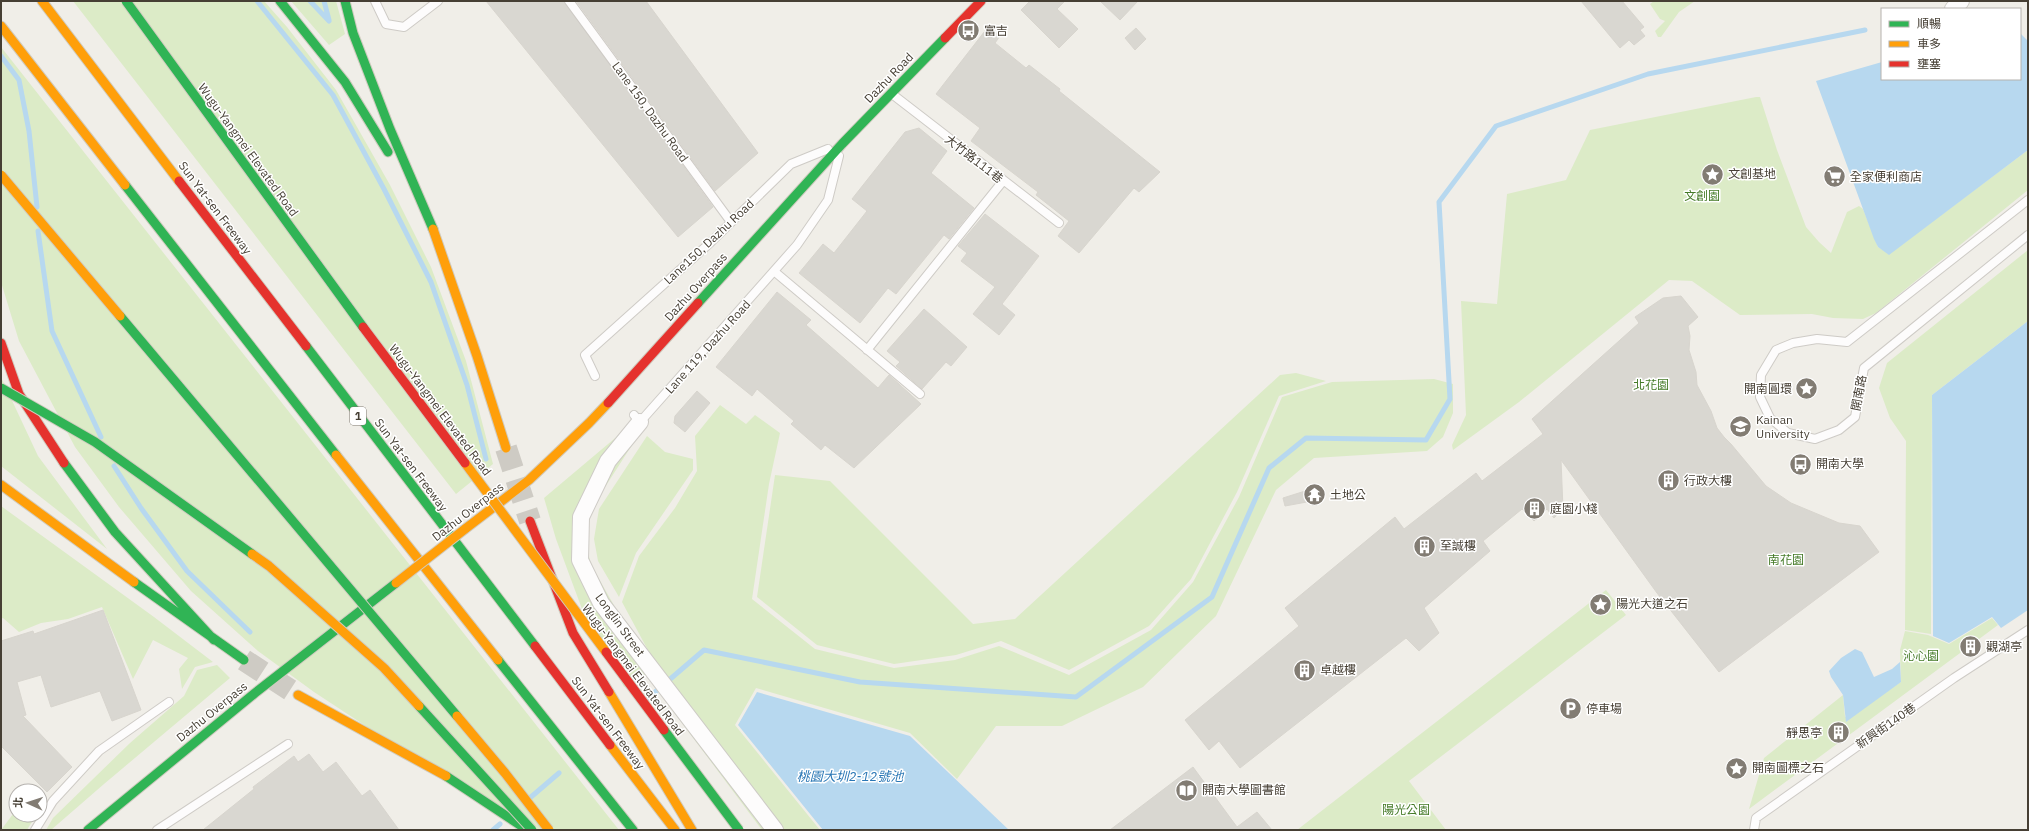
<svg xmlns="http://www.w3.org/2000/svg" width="2029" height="831" font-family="'IBM Plex Sans','Noto Sans TC',sans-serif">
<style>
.green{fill:#dcebc7}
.water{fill:#b7d8ef}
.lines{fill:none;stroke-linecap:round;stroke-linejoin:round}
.stream{stroke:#b7d8ef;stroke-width:5}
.building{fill:#d9d7d1;stroke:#d8d5ce}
.highway-tunnel{stroke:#cecbc4;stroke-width:22;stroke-dasharray:22 11;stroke-linecap:butt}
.lane-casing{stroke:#cecbc6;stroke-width:10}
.street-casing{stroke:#cecbc6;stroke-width:18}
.fast-casing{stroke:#d0cbbf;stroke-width:11}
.slow-casing{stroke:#d0cbbf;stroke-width:11}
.jam-casing{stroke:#d0cbbf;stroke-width:11}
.lane{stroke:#fdfcfc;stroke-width:8}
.street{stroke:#fdfcfc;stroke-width:16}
.fast{stroke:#30b455;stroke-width:9}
.slow{stroke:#ff9f0a;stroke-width:9}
.jam{stroke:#e5322d;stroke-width:9}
.fast-bridge-casing{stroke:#d0cbbf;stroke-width:11;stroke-linecap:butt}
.slow-bridge-casing{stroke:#d0cbbf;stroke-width:11;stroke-linecap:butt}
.jam-bridge-casing{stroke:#d0cbbf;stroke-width:11;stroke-linecap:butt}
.fast-bridge{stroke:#30b455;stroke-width:9}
.slow-bridge{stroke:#ff9f0a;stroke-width:9}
.jam-bridge{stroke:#e5322d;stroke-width:9}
.labels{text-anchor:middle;stroke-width:3;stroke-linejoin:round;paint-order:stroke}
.shield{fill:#fff;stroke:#7e7971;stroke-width:1}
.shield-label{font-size:11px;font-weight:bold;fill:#463f34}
.poi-label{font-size:12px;fill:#463f34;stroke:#fff;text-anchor:start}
.street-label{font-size:12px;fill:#463f34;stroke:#fff}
.park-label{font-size:12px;fill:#437926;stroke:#fff}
.water-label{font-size:13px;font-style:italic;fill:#2a77b5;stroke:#fff}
</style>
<rect width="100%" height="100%" fill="#f0eee8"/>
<path class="green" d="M 73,1 L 264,1 L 287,27 L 336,90 L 390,185 L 431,267 L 466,361 L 493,464 L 456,494 Z
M 291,1 L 336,1 L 345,34 L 329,45 Z
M 1654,1 L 1695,1 L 1679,12 L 1661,37 L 1658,37 L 1655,31 L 1665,21 L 1660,19 L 1650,4 Z
M 1,47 L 619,830 L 524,830 L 314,692 L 258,651 L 191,591 L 119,507 L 75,447 L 19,341 L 1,282 Z
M 1756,97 L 1760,97 L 1777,150 L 1806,227 L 1819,242 L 1831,253 L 1847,212 L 1859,206 L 1863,209 L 1878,247 L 1889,254 L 2028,150 L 2028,190 L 1876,313 L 1863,319 L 1833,318 L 1812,314 L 1740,315 L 1692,281 L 1669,280 L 1519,402 L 1453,450 L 1452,445 L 1466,415 L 1461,301 L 1497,304 L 1507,194 L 1566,180 L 1590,130 Z
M 2028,250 L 2028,321 L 1932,395 L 1931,634 L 1905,630 L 1906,441 L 1890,418 L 1879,388 L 1887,363 Z
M 1296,373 L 1326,381 L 1279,396 L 1237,492 L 1191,579 L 1149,626 L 1069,670 L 1001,641 L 956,655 L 894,664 L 817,645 L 757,597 L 775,475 L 830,481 L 973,624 L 1015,619 L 1280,375 Z
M 1,377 L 38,456 L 107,549 L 1,466 Z
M 1434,379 L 1453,384 L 1453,413 L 1443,437 L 1427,451 L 1314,458 L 1276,490 L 1216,616 L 1143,687 L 1062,726 L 996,726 L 957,779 L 910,733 L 756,688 L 735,725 L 820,830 L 762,830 L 667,703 L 676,689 L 657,667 L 622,602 L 639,556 L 675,508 L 697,471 L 695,436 L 720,405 L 746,424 L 755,415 L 780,433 L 769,484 L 752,599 L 815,649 L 894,668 L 955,660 L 999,646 L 1069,675 L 1151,630 L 1193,582 L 1239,497 L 1282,397 L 1332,382 Z
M 633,423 L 641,431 L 591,509 L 586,543 L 591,565 L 652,672 L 624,687 L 582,609 L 556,539 L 544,498 Z
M 647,436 L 665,452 L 693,459 L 693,470 L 636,553 L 619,597 L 598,561 L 594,539 L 599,509 Z
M 1,506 L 154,617 L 213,662 L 195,667 L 182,689 L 179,669 L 188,658 L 153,640 L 133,679 L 102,607 L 68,619 L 41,623 L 19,632 L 3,618 L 1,619 Z
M 1606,590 L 1626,615 L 1409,781 L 1446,830 L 1297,830 Z
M 1992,618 L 1998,625 L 1749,809 L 1764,758 L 1843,695 L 1845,717 L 1901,682 L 1900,650 L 1905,631 L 1928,635 L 1949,644 Z
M 217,665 L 230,678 L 104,784 L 51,830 L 46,830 L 53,818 L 130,743 L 184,696 L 197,670 Z
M 16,810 L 16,815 L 36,815 L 27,830 L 1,830 Z"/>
<path class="water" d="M 2020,33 L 2028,41 L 2028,150 L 1889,255 L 1878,247 L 1874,239 L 1816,81 L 1882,62 L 1882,79 L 2020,79 Z
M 2028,321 L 2028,610 L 2001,628 L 1992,617 L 1949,643 L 1933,636 L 1932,395 Z
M 1855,649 L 1862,652 L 1874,677 L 1892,669 L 1900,662 L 1901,682 L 1846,722 L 1843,695 L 1831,677 L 1829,671 L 1841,658 Z
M 757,692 L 910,736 L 1009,830 L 823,830 L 738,725 Z"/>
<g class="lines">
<path class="stream" d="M 257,1 L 333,95 L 384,189 L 431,282 L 467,385 L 486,459
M 310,1 L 329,21
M 324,1 L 329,20
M 1,56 L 19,80 L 29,131 L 37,207
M 38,231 L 52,331 L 101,437
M 114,466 L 141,508 L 187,571 L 250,632
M 647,699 L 704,650 L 860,682 L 1076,697 L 1212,597 L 1269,468 L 1306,438 L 1426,440 L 1450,399 L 1439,202 L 1496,126 L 1648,74 L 1865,30
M 531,797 L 559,773
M 493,830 L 500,824"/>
</g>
<path class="building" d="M 486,1 L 564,1 L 713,207 L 678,237 Z
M 576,1 L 646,1 L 758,153 L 715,191 Z
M 1030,1 L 1065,1 L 1057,9 L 1078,29 L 1059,48 L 1021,10 Z
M 1100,1 L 1138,1 L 1120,20 Z
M 1581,1 L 1622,1 L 1644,27 L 1640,30 L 1645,36 L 1634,45 L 1629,40 L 1620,48 Z
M 988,27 L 1000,36 L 995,43 L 1026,68 L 1029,65 L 1060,89 L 1059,91 L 1160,172 L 1139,192 L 1134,188 L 1079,253 L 1058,236 L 1069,221 L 1036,195 L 1038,192 L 971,141 L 980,128 L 936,94 Z
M 1136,28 L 1146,39 L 1135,50 L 1125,38 Z
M 919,128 L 947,151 L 931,173 L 974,208 L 949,239 L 944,235 L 896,294 L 888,288 L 860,323 L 799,273 L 823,244 L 834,253 L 867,211 L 852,199 L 905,132 Z
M 985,214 L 1039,256 L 1002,304 L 1015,315 L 999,335 L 973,314 L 995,287 L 961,261 L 967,253 L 958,246 Z
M 777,292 L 811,320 L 806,325 L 878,388 L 889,375 L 921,404 L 854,468 L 825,445 L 821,450 L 791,424 L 794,421 L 757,389 L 752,396 L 716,367 Z
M 1681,296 L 1698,317 L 1688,326 L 1690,336 L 1689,350 L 1696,372 L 1697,385 L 1711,411 L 1717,428 L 1724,437 L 1731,444 L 1766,486 L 1791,503 L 1839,523 L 1860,526 L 1879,552 L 1719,672 L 1657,593 L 1561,460 L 1563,509 L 1554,518 L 1547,509 L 1534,521 L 1522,509 L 1483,541 L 1490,551 L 1424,608 L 1439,633 L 1419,651 L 1406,638 L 1240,768 L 1219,741 L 1209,750 L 1185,720 L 1299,626 L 1285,608 L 1395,517 L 1404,529 L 1476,473 L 1482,481 L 1543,434 L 1532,419 L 1639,323 L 1635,317 L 1663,298 Z
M 924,309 L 967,347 L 951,366 L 946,362 L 922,389 L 896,366 L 900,362 L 887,351 Z
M 697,391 L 710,403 L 685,432 L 674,423 L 675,416 Z
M 1321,486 L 1323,499 L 1285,506 L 1283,498 Z
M 103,610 L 141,710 L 112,721 L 100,691 L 51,707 L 41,675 L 17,682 L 26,715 L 23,716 L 72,767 L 47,792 L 1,746 L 1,641 L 33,631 L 34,634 Z
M 309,754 L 323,772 L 336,762 L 362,796 L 370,790 L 399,830 L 203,830 L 254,789 L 253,787 L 294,756 L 298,762 Z
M 1193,767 L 1237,827 L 1257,812 L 1272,830 L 1110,830 Z"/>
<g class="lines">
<path class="highway-tunnel" d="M 506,448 L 530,521
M 244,660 L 298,695"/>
<defs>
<path id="lane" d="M 375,1 L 386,24 L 404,27 L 438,1
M 569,1 L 731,222
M 892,94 L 1059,223
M 2028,200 L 1847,342 L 1817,339 L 1793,343 L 1776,350 L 1761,375 L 1760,397 L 1770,418 L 1788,433 L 1815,439 L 1839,430 L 1855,417 L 1864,368 L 2028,235
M 775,272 L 920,394
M 867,350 L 1003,181
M 595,376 L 585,355 L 711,242 L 791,164 L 828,149
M 634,415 L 640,422 L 797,245 L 828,200 L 839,156
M 35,830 L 53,801 L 99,751 L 169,702
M 157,830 L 288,744
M 1754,830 L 1756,818 L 1954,678 L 2028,630"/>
<path id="street" d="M 1953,9 L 1961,1
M 640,422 L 608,461 L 581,517 L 580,560 L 601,603 L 775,830"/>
<path id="fast" d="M 280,1 L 345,82 L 388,152
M 345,1 L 353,33 L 390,129 L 433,229
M 125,185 L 336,455
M 698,303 L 842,144 L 945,38
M 306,346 L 535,646
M 64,463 L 115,532 L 214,640
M 134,582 L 244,660
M 498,660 L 633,830
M 446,776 L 523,827
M 88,830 L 255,693 L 396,583"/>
<path id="slow" d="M 42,1 L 179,181
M 1,26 L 125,185
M 433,229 L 477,356 L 506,448
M 336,455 L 498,660
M 1,485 L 134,582
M 465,529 L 529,480 L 589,423 L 608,403
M 609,692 L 692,830
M 298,695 L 446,776
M 610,745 L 675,830"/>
<path id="jam" d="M 945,38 L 981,1
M 179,181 L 306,346
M 1,343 L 19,394 L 64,463
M 608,403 L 698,303
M 530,521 L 573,633 L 609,692
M 535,646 L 610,745"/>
</defs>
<use href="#lane" class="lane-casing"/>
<use href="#street" class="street-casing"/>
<use href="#fast" class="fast-casing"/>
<use href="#slow" class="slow-casing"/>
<use href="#jam" class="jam-casing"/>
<use href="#lane" class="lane"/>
<use href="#street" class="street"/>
<use href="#fast" class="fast"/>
<use href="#slow" class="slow"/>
<use href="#jam" class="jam"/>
<defs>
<path id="fast-bridge" d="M 126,1 L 363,327
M 120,316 L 457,716
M 1,388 L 95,442 L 252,554
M 419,706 L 532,830
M 664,730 L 739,830"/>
<path id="slow-bridge" d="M 1,175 L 120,316
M 465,463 L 606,652
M 252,554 L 269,566 L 384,668 L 419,706
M 396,583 L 465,529
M 457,716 L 505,773 L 549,830"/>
<path id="jam-bridge" d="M 363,327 L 465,463
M 606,652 L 664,730"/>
</defs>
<use href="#fast-bridge" class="fast-bridge-casing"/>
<use href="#slow-bridge" class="slow-bridge-casing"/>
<use href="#jam-bridge" class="jam-bridge-casing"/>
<use href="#fast-bridge" class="fast-bridge"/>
<use href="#slow-bridge" class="slow-bridge"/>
<use href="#jam-bridge" class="jam-bridge"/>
</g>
<defs>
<symbol id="bus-disc" viewBox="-11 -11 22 22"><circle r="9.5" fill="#827c73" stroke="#fff"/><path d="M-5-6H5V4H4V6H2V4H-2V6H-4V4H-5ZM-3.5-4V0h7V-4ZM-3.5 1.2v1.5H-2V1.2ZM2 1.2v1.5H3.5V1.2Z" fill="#fff"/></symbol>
<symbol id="sight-disc" viewBox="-11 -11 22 22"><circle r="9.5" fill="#827c73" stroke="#fff"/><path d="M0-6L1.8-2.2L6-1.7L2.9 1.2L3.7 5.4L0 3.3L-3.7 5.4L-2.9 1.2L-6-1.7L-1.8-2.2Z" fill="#fff"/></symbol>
<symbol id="supermarket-disc" viewBox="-11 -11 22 22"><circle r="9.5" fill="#827c73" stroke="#fff"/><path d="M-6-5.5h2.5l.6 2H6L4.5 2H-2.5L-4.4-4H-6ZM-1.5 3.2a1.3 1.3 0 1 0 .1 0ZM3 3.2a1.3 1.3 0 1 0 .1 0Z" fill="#fff"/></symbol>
<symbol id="university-disc" viewBox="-11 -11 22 22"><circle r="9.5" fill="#827c73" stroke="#fff"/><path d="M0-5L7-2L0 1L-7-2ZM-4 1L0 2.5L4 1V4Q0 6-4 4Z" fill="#fff"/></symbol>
<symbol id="building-disc" viewBox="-11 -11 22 22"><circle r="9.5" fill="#827c73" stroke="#fff"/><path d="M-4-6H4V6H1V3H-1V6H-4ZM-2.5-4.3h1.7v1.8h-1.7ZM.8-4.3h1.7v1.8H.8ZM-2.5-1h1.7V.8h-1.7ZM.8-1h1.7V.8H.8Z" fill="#fff"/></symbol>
<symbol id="temple-disc" viewBox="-11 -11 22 22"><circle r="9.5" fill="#827c73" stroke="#fff"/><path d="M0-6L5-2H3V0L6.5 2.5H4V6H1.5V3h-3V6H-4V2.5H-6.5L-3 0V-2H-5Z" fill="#fff"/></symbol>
<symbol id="parking-disc" viewBox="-11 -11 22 22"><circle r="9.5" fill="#827c73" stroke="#fff"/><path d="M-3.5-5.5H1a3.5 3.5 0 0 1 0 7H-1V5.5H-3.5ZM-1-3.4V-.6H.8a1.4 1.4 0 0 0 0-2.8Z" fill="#fff"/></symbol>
<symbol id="library-disc" viewBox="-11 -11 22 22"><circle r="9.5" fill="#827c73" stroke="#fff"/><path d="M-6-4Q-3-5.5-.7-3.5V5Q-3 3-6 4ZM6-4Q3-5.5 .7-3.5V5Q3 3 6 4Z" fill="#fff"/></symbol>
</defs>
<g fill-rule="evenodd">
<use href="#bus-disc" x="956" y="18" width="25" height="25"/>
<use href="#sight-disc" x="1700" y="162" width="25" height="25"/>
<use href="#supermarket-disc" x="1822" y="164" width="25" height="25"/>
<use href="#sight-disc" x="1794" y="376" width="25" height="25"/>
<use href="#university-disc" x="1728" y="414" width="25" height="25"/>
<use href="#bus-disc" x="1788" y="452" width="25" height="25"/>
<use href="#building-disc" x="1656" y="468" width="25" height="25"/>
<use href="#temple-disc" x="1302" y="482" width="25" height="25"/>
<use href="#building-disc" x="1522" y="496" width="25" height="25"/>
<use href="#building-disc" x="1412" y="534" width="25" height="25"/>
<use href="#sight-disc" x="1588" y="592" width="25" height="25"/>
<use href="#building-disc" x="1958" y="634" width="25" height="25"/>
<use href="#building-disc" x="1292" y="658" width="25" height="25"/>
<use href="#parking-disc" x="1558" y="696" width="25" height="25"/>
<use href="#building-disc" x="1826" y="720" width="25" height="25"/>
<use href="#sight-disc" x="1724" y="756" width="25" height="25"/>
<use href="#library-disc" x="1174" y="778" width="25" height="25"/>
</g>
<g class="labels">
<rect class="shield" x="350" y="407" width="16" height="18" rx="3"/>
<g class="shield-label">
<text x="358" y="420">1</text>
</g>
<g class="poi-label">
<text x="984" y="35">富吉</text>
<text x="1728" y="178">文創基地</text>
<text x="1850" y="181">全家便利商店</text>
<text x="1792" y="393" text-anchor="end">開南圓環</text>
<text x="1756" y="424">Kainan<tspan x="1756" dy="14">University</tspan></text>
<text x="1816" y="468">開南大學</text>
<text x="1684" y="485">行政大樓</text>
<text x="1330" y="499">土地公</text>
<text x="1550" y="513">庭園小棧</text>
<text x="1440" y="550">至誠樓</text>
<text x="1616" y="608">陽光大道之石</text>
<text x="1986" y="651">觀湖亭</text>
<text x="1320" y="674">卓越樓</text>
<text x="1586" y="713">停車場</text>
<text x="1822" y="737" text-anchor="end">靜思亭</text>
<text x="1752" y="772">開南圖標之石</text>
<text x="1202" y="794">開南大學圖書館</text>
</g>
<g class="street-label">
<text transform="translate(889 78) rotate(-46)" y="4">Dazhu Road</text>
<text transform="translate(650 112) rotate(54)" y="4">Lane 150, Dazhu Road</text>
<text transform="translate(248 150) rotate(54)" y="4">Wugu-Yangmei Elevated Road</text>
<text transform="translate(974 159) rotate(38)" y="4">大竹路111巷</text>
<text transform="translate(215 208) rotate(53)" y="4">Sun Yat-sen Freeway</text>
<text transform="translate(709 242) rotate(-43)" y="4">Lane150, Dazhu Road</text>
<text transform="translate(696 287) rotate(-48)" y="4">Dazhu Overpass</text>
<text transform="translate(708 347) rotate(-48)" y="4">Lane 119, Dazhu Road</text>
<text transform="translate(1859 393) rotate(-79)" y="4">開南路</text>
<text transform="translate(440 410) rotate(53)" y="4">Wugu-Yangmei Elevated Road</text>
<text transform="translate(411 465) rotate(53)" y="4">Sun Yat-sen Freeway</text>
<text transform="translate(468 512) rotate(-38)" y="4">Dazhu Overpass</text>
<text transform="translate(620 625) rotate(54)" y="4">Longlin Street</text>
<text transform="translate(633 670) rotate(53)" y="4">Wugu-Yangmei Elevated Road</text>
<text transform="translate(212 712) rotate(-39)" y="4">Dazhu Overpass</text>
<text transform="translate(608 723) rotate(53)" y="4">Sun Yat-sen Freeway</text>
<text transform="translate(1886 726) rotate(-35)" y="4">新興街140巷</text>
</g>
<g class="park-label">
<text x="1702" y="200">文創園</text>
<text x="1651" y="389">北花園</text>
<text x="1786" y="564">南花園</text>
<text x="1921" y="660">沁心園</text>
<text x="1406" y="814">陽光公園</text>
</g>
<g class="water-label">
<text x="850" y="781">桃園大圳2-12號池</text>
</g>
</g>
<rect width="2029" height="831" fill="none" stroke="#463f34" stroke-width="4"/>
<rect x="1881" y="8" width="140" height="72" fill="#ffffff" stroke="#b5b2ae"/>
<rect x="1889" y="21" width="20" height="6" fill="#30b455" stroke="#b5b2ae"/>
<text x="1917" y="28" font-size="12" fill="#463f34">順暢</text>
<rect x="1889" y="41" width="20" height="6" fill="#ff9f0a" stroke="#b5b2ae"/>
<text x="1917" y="48" font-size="12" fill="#463f34">車多</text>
<rect x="1889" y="61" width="20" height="6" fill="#e5322d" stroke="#b5b2ae"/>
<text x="1917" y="68" font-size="12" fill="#463f34">壅塞</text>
<g transform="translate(28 803) rotate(273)"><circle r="19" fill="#ffffff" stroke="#b5b2ae"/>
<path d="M0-3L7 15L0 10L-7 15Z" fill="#827c73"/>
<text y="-6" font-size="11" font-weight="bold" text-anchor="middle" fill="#463f34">北</text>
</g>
</svg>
